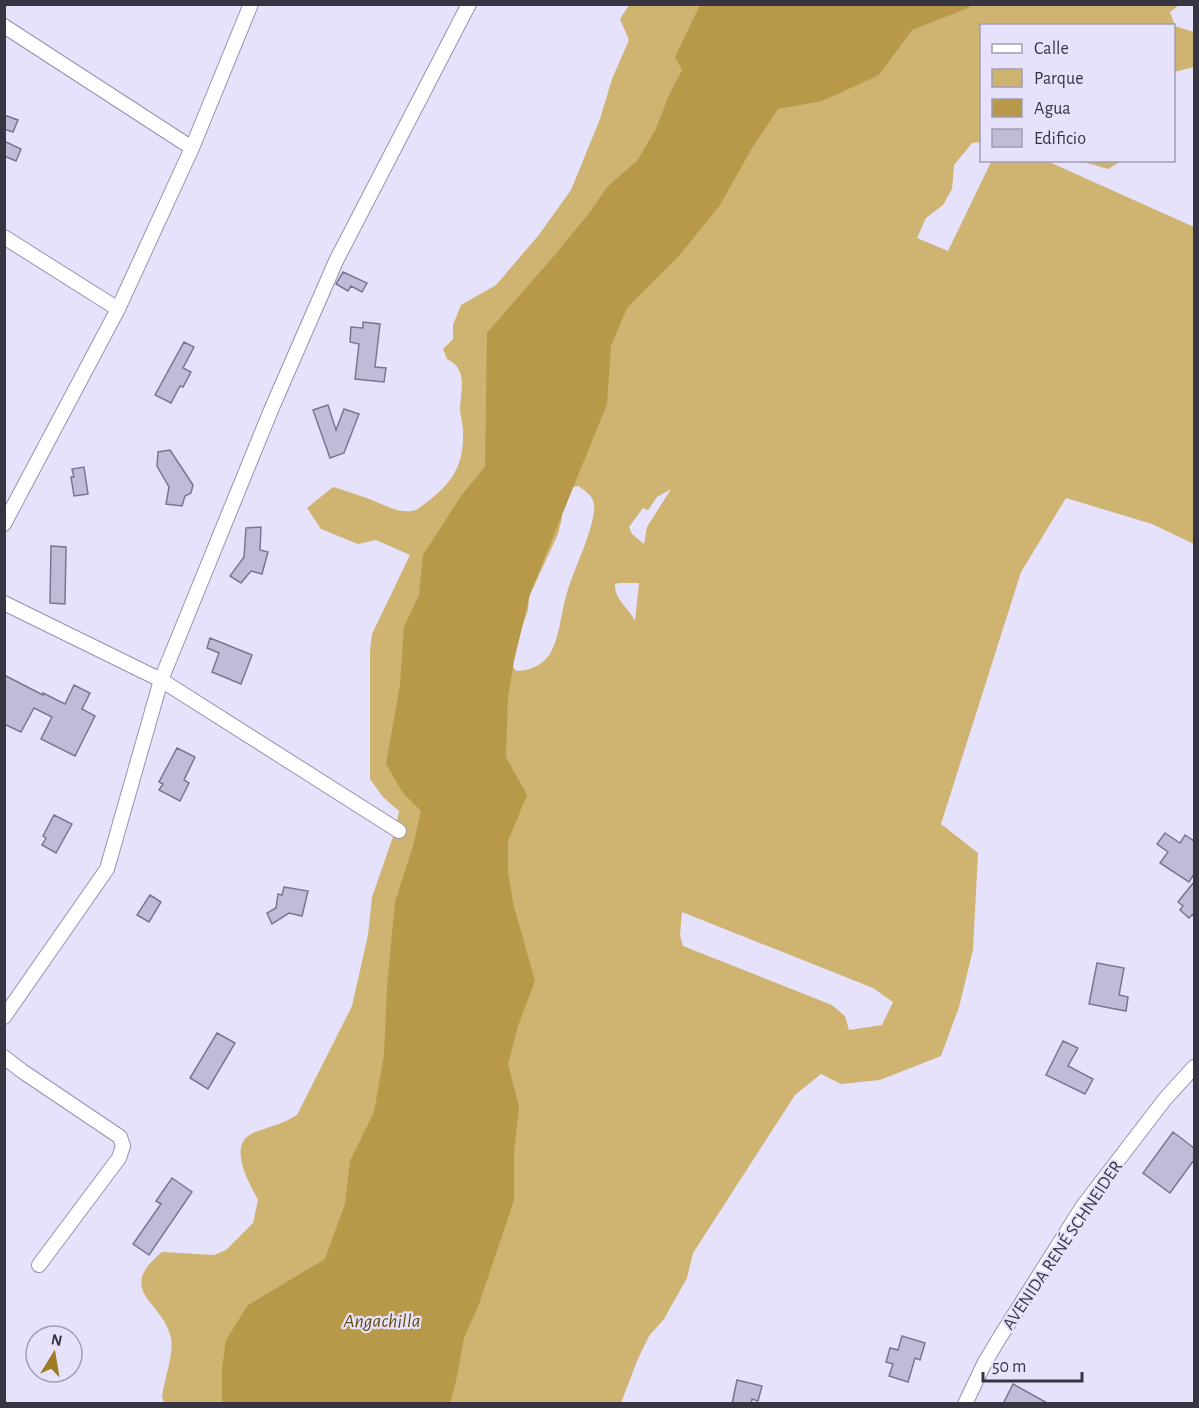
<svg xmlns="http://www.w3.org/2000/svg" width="1199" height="1408" font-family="'Alegreya Sans',sans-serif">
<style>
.green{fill:#ceb371;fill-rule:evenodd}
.water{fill:#b89949}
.building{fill:#c1bbda;stroke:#7b7592;stroke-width:1.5}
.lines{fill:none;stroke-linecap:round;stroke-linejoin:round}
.street-casing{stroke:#9791af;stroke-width:16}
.street{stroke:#fff;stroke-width:14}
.labels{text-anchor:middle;stroke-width:4.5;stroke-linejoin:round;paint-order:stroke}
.street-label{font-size:18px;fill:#383542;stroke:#e7e2fc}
.water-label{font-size:20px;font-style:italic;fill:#614b0b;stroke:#e7e2fc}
</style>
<rect width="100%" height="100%" fill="#e7e2fc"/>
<path class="green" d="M 629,5 L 1179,5 L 1170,12 L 1175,26 L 1194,32 L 1194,67 L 1174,72 L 1174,26 L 982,26 L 981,142 L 972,143 L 954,165 L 952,189 L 943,205 L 926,218 L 917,238 L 948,251 L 992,160 L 1047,161 L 1194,227 L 1194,544 L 1152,524 L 1066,498 L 1021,572 L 941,824 L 978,853 L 973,950 L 959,1007 L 941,1056 L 880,1080 L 841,1084 L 821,1074 L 795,1095 L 693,1253 L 687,1278 L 664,1319 L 649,1336 L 637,1361 L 621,1403 L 164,1403 L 162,1397 C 164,1380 174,1354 171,1338 C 163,1300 114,1292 162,1252 L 214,1255 L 226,1250 L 253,1223 L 258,1200 C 250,1184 226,1145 253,1133 C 268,1127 283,1124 297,1115 L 352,1006 L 368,935 L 372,897 L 395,831 L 399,811 L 383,797 L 370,779 L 370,651 L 372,634 L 410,555 L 376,540 L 358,544 L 321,529 L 307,508 L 333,487 C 346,491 359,495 372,500 C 385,505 397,513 412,511 C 419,510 425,503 431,499 C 455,480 464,462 463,431 C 463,423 460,416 460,408 C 461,389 468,369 447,359 L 443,349 L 453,339 L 453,325 L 461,305 L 496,285 L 538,236 L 571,190 L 600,119 L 612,79 L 629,40 L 620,19 ZM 579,486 C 585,491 593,496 594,504 C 596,527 573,570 567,593 C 561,611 559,646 546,659 C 538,667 528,671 516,671 L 510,663 L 528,610 L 529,597 L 558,534 L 562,518 L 561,502 L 573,487 ZM 671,489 L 647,527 L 644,544 L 632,534 L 629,527 L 643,508 L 648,510 L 657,497 ZM 619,583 L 639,583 L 635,621 C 629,608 614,599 615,584 ZM 682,912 L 873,988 L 893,1002 L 882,1025 L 849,1030 L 845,1016 L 832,1005 L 683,946 L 680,935 Z
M 1123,160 L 1108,169 L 1080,161 L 1080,160 Z"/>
<path class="water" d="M 700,5 L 971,5 L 968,8 L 912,30 L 879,75 L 822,101 L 778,109 L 752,148 L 720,205 L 679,256 L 627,308 L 611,346 L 607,404 L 530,594 L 514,661 L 508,697 L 506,757 L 527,795 L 508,841 L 508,872 L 513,903 L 535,981 L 518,1026 L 508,1064 L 519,1107 L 514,1152 L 514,1200 L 479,1304 L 464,1338 L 456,1381 L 450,1403 L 222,1403 L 222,1369 L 226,1340 L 248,1305 L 325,1259 L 345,1204 L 350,1161 L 374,1112 L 384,1055 L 387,987 L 395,902 L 413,846 L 421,811 L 403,793 L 386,764 L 400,685 L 404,627 L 419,595 L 423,555 L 461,496 L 485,467 L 487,333 L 553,257 L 590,212 L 608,186 L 637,161 L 656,129 L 668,97 L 682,70 L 675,57 Z"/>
<path class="building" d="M 4,115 L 18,120 L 13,132 L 4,129 Z
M 4,141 L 21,149 L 16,161 L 4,156 Z
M 343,272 L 367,283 L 362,292 L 351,286 L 348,291 L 336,284 Z
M 363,322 L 380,324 L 375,367 L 386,368 L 384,382 L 355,379 L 359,344 L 350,342 L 351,327 L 363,328 Z
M 184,342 L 194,347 L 183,368 L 191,372 L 183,387 L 180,386 L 171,403 L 155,395 Z
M 328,405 L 336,430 L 344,409 L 359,414 L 344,453 L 330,458 L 313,410 Z
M 170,450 L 193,485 L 191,493 L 185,496 L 182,506 L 166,504 L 169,487 L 157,466 L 158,452 Z
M 84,467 L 88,494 L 74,496 L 71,477 L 74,477 L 72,469 Z
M 261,527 L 260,550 L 268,552 L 262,574 L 251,571 L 241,583 L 230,576 L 244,557 L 246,528 Z
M 51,546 L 66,547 L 65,604 L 50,603 Z
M 210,638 L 252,655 L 241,684 L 212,672 L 219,653 L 207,648 Z
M 4,675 L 43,695 L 43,693 L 65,704 L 74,685 L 90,693 L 82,709 L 95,716 L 75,756 L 41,739 L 52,717 L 34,708 L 21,732 L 4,724 Z
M 177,748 L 195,757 L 184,780 L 189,783 L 180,801 L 159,790 L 163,784 L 159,782 Z
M 54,815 L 72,824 L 56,853 L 42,845 L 46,838 L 43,836 Z
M 1165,833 L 1180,843 L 1185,835 L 1194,841 L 1194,874 L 1189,882 L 1160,863 L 1168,852 L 1157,844 Z
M 1194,882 L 1194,915 L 1193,914 L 1189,918 L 1180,910 L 1183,906 L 1178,902 Z
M 284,887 L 308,891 L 302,916 L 289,913 L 272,924 L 267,913 L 276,908 L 278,894 L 282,895 Z
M 150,895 L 161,902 L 149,922 L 137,915 Z
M 1097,963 L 1124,968 L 1119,995 L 1128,997 L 1126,1011 L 1089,1004 Z
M 217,1033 L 235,1043 L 208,1089 L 190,1078 Z
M 1063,1041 L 1078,1048 L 1068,1066 L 1093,1079 L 1085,1094 L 1046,1075 Z
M 1173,1132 L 1194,1148 L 1194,1160 L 1170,1193 L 1143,1173 Z
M 172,1178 L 192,1192 L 149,1255 L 133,1244 L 161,1204 L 156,1201 Z
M 902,1336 L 925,1343 L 920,1360 L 915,1358 L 908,1382 L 889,1376 L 893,1364 L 886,1362 L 890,1348 L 898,1350 Z
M 737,1380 L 762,1386 L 758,1401 L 752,1399 L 751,1404 L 732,1404 Z
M 1013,1384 L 1049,1404 L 1003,1404 Z"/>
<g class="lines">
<defs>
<path id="street" d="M 4,26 L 192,148
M 4,237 L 118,309
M 4,524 L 118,309 L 192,148 L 251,4
M 4,603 L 161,680 L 399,831
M 4,1017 L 107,869 L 161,680 L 271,410 L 336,261 L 469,4
M 4,1057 L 22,1071 L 120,1137 L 123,1146 L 119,1158 L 39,1265
M 965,1404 L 985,1362 L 1000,1337 L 1083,1206 L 1165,1099 L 1194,1067"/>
</defs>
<use href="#street" class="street-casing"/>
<use href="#street" class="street"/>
</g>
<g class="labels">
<g class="street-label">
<text transform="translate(1062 1245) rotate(-56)" y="6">AVENIDA RENÉ SCHNEIDER</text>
</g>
<g class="water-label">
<text x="382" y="1327">Angachilla</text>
</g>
</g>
<rect width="1199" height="1408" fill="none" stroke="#383542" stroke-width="12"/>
<rect x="980" y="24" width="195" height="138" fill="#e7e2fc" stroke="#a19db2" stroke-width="1.5"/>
<rect x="992" y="44" width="30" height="9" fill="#ffffff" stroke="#a19db2" stroke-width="1.5"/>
<text x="1034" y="54" font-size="18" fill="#383542">Calle</text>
<rect x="992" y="69" width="30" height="18" fill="#ceb371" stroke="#a19db2" stroke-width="1.5"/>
<text x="1034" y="84" font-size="18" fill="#383542">Parque</text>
<rect x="992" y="99" width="30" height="18" fill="#b89949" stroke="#a19db2" stroke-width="1.5"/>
<text x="1034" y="114" font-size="18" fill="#383542">Agua</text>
<rect x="992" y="129" width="30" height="18" fill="#c1bbda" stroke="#a19db2" stroke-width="1.5"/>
<text x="1034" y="144" font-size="18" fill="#383542">Edificio</text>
<g transform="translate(54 1354) rotate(11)"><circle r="28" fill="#e7e2fc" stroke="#a19db2" stroke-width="1.5"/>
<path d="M0-4.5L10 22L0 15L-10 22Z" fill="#9b7b25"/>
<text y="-9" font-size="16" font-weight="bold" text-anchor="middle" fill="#383542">N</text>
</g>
<path d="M983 1372v9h99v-9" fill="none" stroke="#383542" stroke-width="3"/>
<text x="992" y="1372" font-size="18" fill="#383542" stroke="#e7e2fc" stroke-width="4.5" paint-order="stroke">50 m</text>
</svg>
